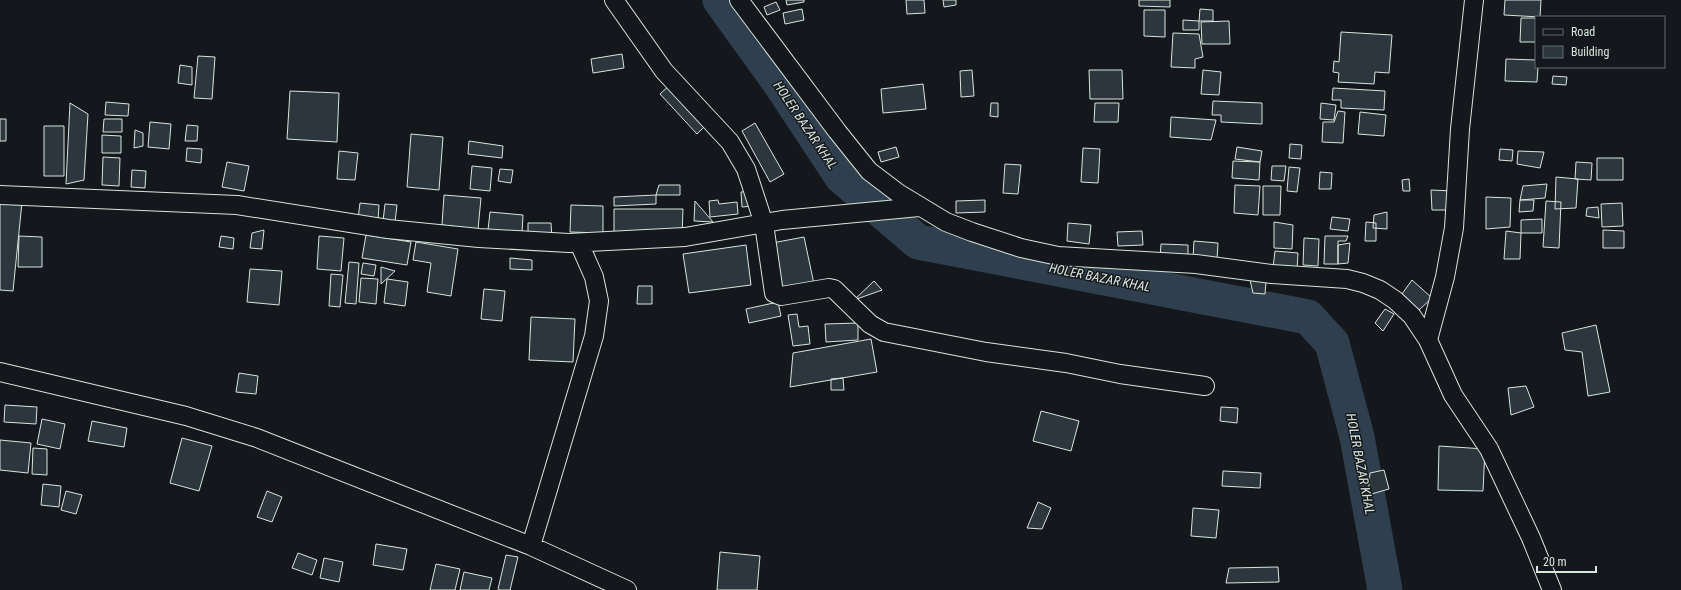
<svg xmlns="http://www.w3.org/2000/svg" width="1681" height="590" font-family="'Roboto Condensed',sans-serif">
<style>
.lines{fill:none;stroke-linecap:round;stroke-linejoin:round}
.river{stroke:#2f3f4d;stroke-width:35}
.building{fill:#2c363c;stroke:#d8e6dc}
.minor-casing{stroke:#d8e6dc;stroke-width:20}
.minor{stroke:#14181c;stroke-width:18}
.labels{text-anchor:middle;stroke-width:3;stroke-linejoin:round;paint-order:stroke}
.water-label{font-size:13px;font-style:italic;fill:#d8e6dc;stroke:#14181c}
</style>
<rect width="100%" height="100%" fill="#14181c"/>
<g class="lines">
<path class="river" d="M 720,0 L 782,86 L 842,177 L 918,242 L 1308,317 L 1332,343 L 1357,437 L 1385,590"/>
</g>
<path class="building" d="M 786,0 L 804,0 L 804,2 L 787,5 Z
M 906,0 L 924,0 L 925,13 L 907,14 Z
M 943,0 L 956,0 L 956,5 L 944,7 Z
M 1139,0 L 1170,0 L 1170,7 L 1139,6 Z
M 1505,0 L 1541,0 L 1540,17 L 1504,15 Z
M 776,2 L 780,10 L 767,15 L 764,7 Z
M 802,9 L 804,20 L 785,24 L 783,13 Z
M 1200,9 L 1213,10 L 1213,21 L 1199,21 Z
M 1144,10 L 1165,10 L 1165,37 L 1144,36 Z
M 1521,18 L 1536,18 L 1536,42 L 1520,42 Z
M 1183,20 L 1199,21 L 1199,30 L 1183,30 Z
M 1229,21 L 1230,44 L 1202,44 L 1201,22 Z
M 1341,32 L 1392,35 L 1389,73 L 1375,72 L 1374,84 L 1338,82 L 1339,73 L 1333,72 L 1334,61 L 1339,62 Z
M 1173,33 L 1199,34 L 1203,57 L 1195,59 L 1195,68 L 1171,67 Z
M 622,54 L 624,68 L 593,73 L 591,59 Z
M 198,56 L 215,57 L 212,99 L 194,98 Z
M 1506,59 L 1536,60 L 1536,67 L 1538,67 L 1537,82 L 1505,81 Z
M 180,65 L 192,67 L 192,85 L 178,83 Z
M 972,70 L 974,96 L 961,97 L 960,71 Z
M 1089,70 L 1122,70 L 1123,99 L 1090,99 Z
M 1203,70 L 1221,72 L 1219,95 L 1201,94 Z
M 1553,76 L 1567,77 L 1566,85 L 1552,84 Z
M 671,84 L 708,123 L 697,134 L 660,94 Z
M 923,84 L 926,109 L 883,113 L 881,89 Z
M 1333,88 L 1385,91 L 1384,110 L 1341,108 L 1341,100 L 1332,100 Z
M 290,91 L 339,93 L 337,142 L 287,139 Z
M 1213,101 L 1262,103 L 1262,124 L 1221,122 L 1221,115 L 1212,115 Z
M 106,102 L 129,104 L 128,116 L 105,115 Z
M 70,103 L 88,114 L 84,180 L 66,184 Z
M 991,103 L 998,103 L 998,117 L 990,116 Z
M 1095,103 L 1119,103 L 1118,122 L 1094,122 Z
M 1321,103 L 1336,105 L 1334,120 L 1320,119 Z
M 1338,111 L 1345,112 L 1343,143 L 1322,142 L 1323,122 L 1334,122 Z
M 1360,112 L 1386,115 L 1384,136 L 1358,134 Z
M 1171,117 L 1216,120 L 1211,140 L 1170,137 Z
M 0,119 L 6,119 L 6,141 L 0,141 Z
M 104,119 L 122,119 L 122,132 L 103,132 Z
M 150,122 L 171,124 L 169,149 L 148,147 Z
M 755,123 L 784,174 L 770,182 L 742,131 Z
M 187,125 L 198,126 L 197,141 L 185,141 Z
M 44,126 L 64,126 L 64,176 L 44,176 Z
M 135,130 L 143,133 L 143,146 L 134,148 Z
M 411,134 L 443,137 L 439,190 L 407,187 Z
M 102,135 L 121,136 L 121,153 L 102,153 Z
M 469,141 L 503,146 L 502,158 L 468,154 Z
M 1290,144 L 1302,145 L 1301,159 L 1289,158 Z
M 896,147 L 899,157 L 881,162 L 878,152 Z
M 1237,147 L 1262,151 L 1260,162 L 1235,159 Z
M 187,148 L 202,149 L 201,163 L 186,161 Z
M 1083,148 L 1100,149 L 1098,183 L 1081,182 Z
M 1500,149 L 1513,150 L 1512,161 L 1499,160 Z
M 339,151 L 358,153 L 355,180 L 337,179 Z
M 1518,151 L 1544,152 L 1540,168 L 1517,164 Z
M 103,157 L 120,158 L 119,186 L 102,185 Z
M 1597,158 L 1623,158 L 1623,180 L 1597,180 Z
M 1233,161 L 1260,162 L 1259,180 L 1232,178 Z
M 227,162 L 249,166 L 244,191 L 222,187 Z
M 1576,162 L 1592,163 L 1591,180 L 1575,179 Z
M 1005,164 L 1021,165 L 1018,194 L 1003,193 Z
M 472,166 L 492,168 L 490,191 L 470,189 Z
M 1272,166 L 1286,166 L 1284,181 L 1271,180 Z
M 1289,167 L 1300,168 L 1297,192 L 1287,191 Z
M 500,169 L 513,170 L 511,183 L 498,181 Z
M 132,170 L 146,171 L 145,188 L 131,187 Z
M 1320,172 L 1332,173 L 1331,189 L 1319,189 Z
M 1556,177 L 1578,179 L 1576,208 L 1555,209 Z
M 1409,179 L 1410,191 L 1403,191 L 1402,180 Z
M 1547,184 L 1545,198 L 1520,200 L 1523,186 Z
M 659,185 L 680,185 L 680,195 L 656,195 Z
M 1235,185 L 1260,186 L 1258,215 L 1234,213 Z
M 1263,186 L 1281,186 L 1280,215 L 1263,215 Z
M 1431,190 L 1453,191 L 1452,210 L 1432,210 Z
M 751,191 L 753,206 L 742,207 L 741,192 Z
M 444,195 L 481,198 L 478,229 L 442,225 Z
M 656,195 L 656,204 L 614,206 L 614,197 Z
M 1486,197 L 1511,198 L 1510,227 L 1486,229 Z
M 0,200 L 22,202 L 13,291 L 0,290 Z
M 718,200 L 719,204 L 737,202 L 738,214 L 710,217 L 709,201 Z
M 985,200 L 985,212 L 956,213 L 956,201 Z
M 1520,200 L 1534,200 L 1533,211 L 1519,212 Z
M 695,201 L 713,222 L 694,221 Z
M 1546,201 L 1561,202 L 1559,248 L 1543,247 Z
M 360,203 L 379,205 L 378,221 L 358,219 Z
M 1622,203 L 1623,226 L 1602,227 L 1601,204 Z
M 385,204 L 397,205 L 395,222 L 383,221 Z
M 571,205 L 603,206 L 603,233 L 570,232 Z
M 1598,207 L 1599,218 L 1586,216 L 1587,208 Z
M 614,209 L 683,209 L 682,235 L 614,235 Z
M 490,212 L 523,215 L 522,233 L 488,230 Z
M 1387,212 L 1387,229 L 1373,228 L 1374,215 Z
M 1332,217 L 1350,219 L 1348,231 L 1330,229 Z
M 1542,219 L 1542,233 L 1521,233 L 1521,220 Z
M 1274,222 L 1293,225 L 1292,249 L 1274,248 Z
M 1366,222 L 1376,223 L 1376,241 L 1365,241 Z
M 528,223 L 551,223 L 552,240 L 528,240 Z
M 1068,223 L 1091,225 L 1089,244 L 1067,241 Z
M 264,230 L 262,249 L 250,248 L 252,233 Z
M 1603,230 L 1624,231 L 1624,248 L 1603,248 Z
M 1142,231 L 1143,245 L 1118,246 L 1117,232 Z
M 1506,231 L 1521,233 L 1520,259 L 1504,259 Z
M 366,235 L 411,242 L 407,265 L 362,258 Z
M 19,236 L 42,237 L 42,267 L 18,267 Z
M 221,236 L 234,238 L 233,249 L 219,247 Z
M 319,236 L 344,238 L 341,271 L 317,269 Z
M 1325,236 L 1348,236 L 1346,241 L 1338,241 L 1338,264 L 1324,264 Z
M 804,237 L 814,284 L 783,291 L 772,243 Z
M 1304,238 L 1319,239 L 1318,266 L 1303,265 Z
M 1194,241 L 1218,243 L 1217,260 L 1193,258 Z
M 416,242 L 458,249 L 451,296 L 427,292 L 431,263 L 413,260 Z
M 1350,243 L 1348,263 L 1338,264 L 1338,245 Z
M 1161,244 L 1188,245 L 1188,261 L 1160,259 Z
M 746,245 L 751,285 L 689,293 L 683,254 Z
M 1275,251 L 1298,253 L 1297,270 L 1273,268 Z
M 510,258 L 532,260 L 532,270 L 510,269 Z
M 349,262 L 359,263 L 356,304 L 345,303 Z
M 363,263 L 376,265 L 374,276 L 361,274 Z
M 381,267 L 395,271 L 381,284 Z
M 250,269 L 282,271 L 279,305 L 247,302 Z
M 331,274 L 343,275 L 340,307 L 329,306 Z
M 361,278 L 378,279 L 376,304 L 359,302 Z
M 387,279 L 408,282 L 405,306 L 384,303 Z
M 1250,280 L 1266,282 L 1265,294 L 1253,293 Z
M 1412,280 L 1432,298 L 1419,310 L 1402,294 Z
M 874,281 L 882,290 L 854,300 Z
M 638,286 L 652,286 L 652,304 L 637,304 Z
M 484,289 L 505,291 L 502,321 L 481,319 Z
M 778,302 L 781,316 L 749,323 L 746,309 Z
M 1385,309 L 1394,314 L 1383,331 L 1375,323 Z
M 797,314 L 799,327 L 808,326 L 810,344 L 793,346 L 788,315 Z
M 531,317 L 575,319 L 573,362 L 529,360 Z
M 858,323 L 858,340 L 826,342 L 825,324 Z
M 1596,325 L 1610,392 L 1588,396 L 1582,352 L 1565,350 L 1562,333 Z
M 871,339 L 877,372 L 790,387 L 793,353 Z
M 239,373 L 258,376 L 256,394 L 236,392 Z
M 843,378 L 844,390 L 831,390 L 831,379 Z
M 1526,386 L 1534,407 L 1511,415 L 1508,388 Z
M 5,405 L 37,407 L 36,424 L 4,422 Z
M 1221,407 L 1238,408 L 1237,423 L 1220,421 Z
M 1041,411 L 1079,421 L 1071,451 L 1033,441 Z
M 42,419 L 65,424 L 60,449 L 37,444 Z
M 92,421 L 127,428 L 124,447 L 88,441 Z
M 182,438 L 212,446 L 199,491 L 170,483 Z
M 0,440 L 31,443 L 28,473 L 0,470 Z
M 1439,446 L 1485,449 L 1483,491 L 1438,490 Z
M 33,448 L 47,449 L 47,475 L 32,474 Z
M 1384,470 L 1389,489 L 1368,495 L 1370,473 Z
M 1223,471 L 1261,473 L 1260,488 L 1222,486 Z
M 43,484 L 61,486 L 59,507 L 41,505 Z
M 66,491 L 82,495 L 76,514 L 61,510 Z
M 267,491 L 282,497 L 272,522 L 257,517 Z
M 1038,502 L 1051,508 L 1042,529 L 1027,528 Z
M 1193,508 L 1219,510 L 1216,538 L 1191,536 Z
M 376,544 L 407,549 L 403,570 L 373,565 Z
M 720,552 L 760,556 L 757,590 L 717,590 Z
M 298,553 L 317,560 L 312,575 L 292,568 Z
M 506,555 L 518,557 L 510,590 L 500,590 L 498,589 Z
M 324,558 L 343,562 L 339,582 L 320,578 Z
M 436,564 L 460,569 L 455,590 L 430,590 Z
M 1278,567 L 1279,582 L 1226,583 L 1229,568 Z
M 464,572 L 492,578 L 489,590 L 460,590 Z"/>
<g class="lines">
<defs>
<path id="minor" d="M 614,0 L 664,71 L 730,142 L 746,169 L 764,224 L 774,293 L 781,296 L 829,288 L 834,289 L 870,324 L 884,332 L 986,352 L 1066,363 L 1120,374 L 1205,386
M 739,0 L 837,131 L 869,171 L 898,193 L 946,222 L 972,232 L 1021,248 L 1058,256 L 1196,264 L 1272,274 L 1347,279 L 1363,283 L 1380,290 L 1395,300 L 1412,316 L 1428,340 L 1453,395 L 1489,449 L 1531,538 L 1552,590
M 0,195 L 237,205 L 388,229 L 479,238 L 569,243 L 685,237 L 782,220 L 919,207
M 1428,340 L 1445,277 L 1454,228 L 1460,129 L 1474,0
M 0,372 L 186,416 L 257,438 L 531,546 L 627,590
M 531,546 L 594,336 L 599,301 L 594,277 L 579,243"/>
</defs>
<use href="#minor" class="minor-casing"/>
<use href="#minor" class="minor"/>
</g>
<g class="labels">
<g class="water-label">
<text transform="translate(806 125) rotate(56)" y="5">HOLER BAZAR KHAL</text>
<text transform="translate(1100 277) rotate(11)" y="5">HOLER BAZAR KHAL</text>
<text transform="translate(1361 464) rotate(79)" y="5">HOLER BAZAR KHAL</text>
</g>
</g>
<rect x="1535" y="16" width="130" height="52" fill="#14181c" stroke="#626a69"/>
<rect x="1543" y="29" width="20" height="6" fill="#14181c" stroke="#626a69"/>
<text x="1571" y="36" font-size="12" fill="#d8e6dc">Road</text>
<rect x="1543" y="46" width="20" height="12" fill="#2c363c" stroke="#626a69"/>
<text x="1571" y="56" font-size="12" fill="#d8e6dc">Building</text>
<path d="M1537 566v6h59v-6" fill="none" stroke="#d8e6dc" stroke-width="2"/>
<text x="1543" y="566" font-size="12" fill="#d8e6dc" stroke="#14181c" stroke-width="3" paint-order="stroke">20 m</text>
</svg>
